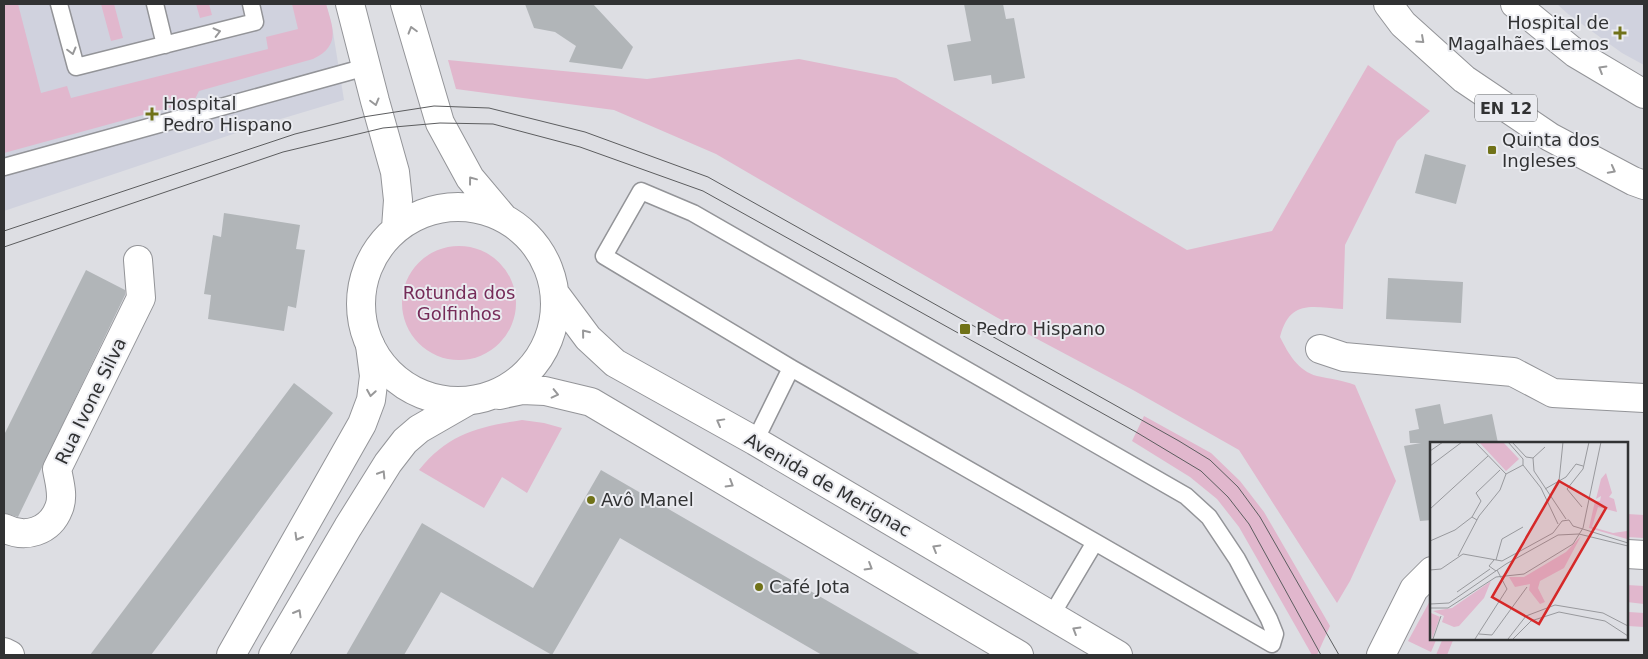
<svg xmlns="http://www.w3.org/2000/svg" width="1648" height="659" font-family="'DejaVu Sans',sans-serif">
<style>
.built{fill:#d0d2de}
.green{fill:#e1b7cd}
.building{fill:#b1b5b8}
.lines{fill:none;stroke-linecap:round;stroke-linejoin:round}
.service-casing{stroke:#939498;stroke-width:19}
.minor-casing{stroke:#939498;stroke-width:30}
.tertiary-casing{stroke:#939498;stroke-width:30}
.secondary-casing{stroke:#939498;stroke-width:30}
.primary-casing{stroke:#939498;stroke-width:30}
.service{stroke:#fff;stroke-width:16}
.minor{stroke:#fff;stroke-width:28}
.tertiary{stroke:#fff;stroke-width:28}
.secondary{stroke:#fff;stroke-width:28}
.primary{stroke:#fff;stroke-width:28}
.tram{stroke:#5c5d5f;stroke-width:1}
.oneway{stroke:#989899}
.poi-dot{fill:#707218;stroke:#eaebf0;stroke-width:2}
.labels{text-anchor:middle;stroke-width:4;stroke-linejoin:round;paint-order:stroke}
.shield{fill:#eaebf0;stroke:#686a6c;stroke-width:1}
.shield-label{font-size:16px;font-weight:bold;fill:#313233}
.poi-label{font-size:18px;fill:#313233;stroke:#eaebf0;text-anchor:start}
.park-label{font-size:18px;fill:#752b58;stroke:#eaebf0}
.street-label{font-size:18px;fill:#313233;stroke:#eaebf0}
.inset-road{fill:none;stroke:#98999d;stroke-width:1}
.view{fill:#d62828;fill-opacity:0.15;stroke:#d62828;stroke-width:2.5}
.inset-edge{fill:none;stroke:#313233;stroke-width:2.5}
</style>
<rect width="100%" height="100%" fill="#dddee3"/>
<path class="built" d="M 4,4 L 326,4 L 332,26 L 344,100 L 254,127 L 4,211 Z
M 1557,4 L 1644,4 L 1644,65 L 1622,53 L 1568,14 Z"/>
<path class="green" d="M 4,4 L 18,4 L 41,93 L 67,86 L 71,98 L 268,49 L 266,37 L 298,29 L 292,4 L 326,4 C 333,28 341,46 313,59 L 199,91 L 194,101 L 4,153 Z
M 101,4 L 114,4 L 123,38 L 111,41 Z
M 196,4 L 209,4 L 212,15 L 200,18 Z
M 799,59 L 896,78 L 1187,250 L 1272,231 L 1368,65 L 1430,111 L 1397,141 L 1345,245 L 1343,309 C 1311,307 1290,299 1280,337 C 1288,353 1298,371 1317,376 C 1330,379 1342,380 1355,385 L 1396,481 L 1350,581 L 1337,603 L 1239,450 L 1133,390 L 996,317 L 716,154 L 614,110 L 456,89 L 448,60 L 647,79 Z
M402 303a57 57 0 1 1 114 0a57 57 0 1 1-114 0Z
M 1144,416 L 1211,453 L 1240,481 L 1264,512 L 1330,626 L 1317,655 L 1312,655 L 1239,527 L 1217,499 L 1190,477 L 1132,441 Z
M 522,420 L 544,423 L 562,428 L 527,493 L 502,477 L 484,508 L 419,470 C 448,434 477,427 522,420 Z
M 1627,514 L 1644,515 L 1644,538 L 1627,537 Z
M 1627,585 L 1644,586 L 1644,604 L 1627,602 Z
M 1432,597 L 1432,638 L 1437,638 L 1431,652 L 1408,641 Z
M 1629,612 L 1644,613 L 1644,627 L 1628,626 Z
M 1443,638 L 1454,638 L 1447,655 L 1436,655 Z"/>
<path class="building" d="M 525,4 L 593,4 L 633,47 L 622,69 L 569,62 L 576,46 L 555,32 L 534,28 Z
M 964,4 L 1003,4 L 1006,19 L 1014,18 L 1025,78 L 992,84 L 991,75 L 954,81 L 947,45 L 971,41 Z
M 1425,154 L 1466,165 L 1456,204 L 1415,193 Z
M 224,213 L 300,225 L 296,249 L 305,250 L 296,308 L 288,306 L 284,331 L 208,319 L 211,295 L 204,294 L 213,235 L 221,237 Z
M 86,270 L 125,290 L 125,295 L 18,517 L 4,513 L 4,435 Z
M 1388,278 L 1463,282 L 1461,323 L 1386,319 Z
M 294,383 L 333,413 L 151,655 L 90,655 Z
M 1440,404 L 1444,424 L 1492,414 L 1498,443 L 1432,443 L 1432,520 L 1420,521 L 1404,446 L 1421,443 L 1410,443 L 1409,431 L 1419,429 L 1415,409 Z
M 601,470 L 921,655 L 822,655 L 620,538 L 552,655 L 441,592 L 404,655 L 346,655 L 422,523 L 533,588 Z"/>
<g class="lines">
<defs>
<path id="service" d="M 59,4 L 76,67 L 255,22 L 251,4
M 155,4 L 165,45
M 4,167 L 366,67
M 755,441 L 791,368
M 1051,616 L 1095,542 L 1272,644 L 1275,634 L 1269,619 L 1237,559 L 1209,517 L 1186,496 L 693,213 L 641,191 L 604,256 L 791,368 L 1095,542"/>
<path id="minor" d="M 1320,349 L 1344,357 L 1513,372 L 1553,393 L 1644,398
M 4,528 C 25,539 50,532 59,508 C 64,496 59,481 57,469 L 141,298 L 138,260
M 4,652 L 10,655"/>
<path id="tertiary" d="M 1627,554 L 1644,555
M 231,655 L 362,424 L 371,400 L 374,376 L 370,345
M 273,655 L 348,527 L 388,463 L 405,441 L 419,429 L 466,402
M 1381,655 L 1414,589 L 1432,571"/>
<path id="secondary" d="M 350,4 L 375,101 L 395,172 L 398,200 L 396,228
M 405,4 L 440,123 L 470,178 L 502,216
M361 304a97 97 0 1 1 194 0a97 97 0 1 1-194 0Z
M 556,295 L 588,338 L 615,363 L 755,441 L 1118,655
M 499,395 L 522,390 L 545,391 L 591,402 L 1019,655"/>
<path id="primary" d="M 1388,4 L 1403,24 L 1464,79 L 1550,137 L 1633,181 L 1644,185
M 1515,4 L 1575,53 L 1644,94"/>
</defs>
<use href="#service" class="service-casing"/>
<use href="#minor" class="minor-casing"/>
<use href="#tertiary" class="tertiary-casing"/>
<use href="#secondary" class="secondary-casing"/>
<use href="#primary" class="primary-casing"/>
<use href="#service" class="service"/>
<use href="#minor" class="minor"/>
<use href="#tertiary" class="tertiary"/>
<use href="#secondary" class="secondary"/>
<use href="#primary" class="primary"/>
<path class="tram" d="M 4,231 L 295,134 L 363,117 L 434,106 L 489,108 L 585,132 L 708,177 L 1179,441 L 1210,460 L 1238,487 L 1260,517 L 1339,655
M 4,247 L 283,152 L 383,128 L 440,123 L 493,124 L 580,147 L 703,191 L 1136,432 L 1201,471 L 1228,497 L 1249,524 L 1321,655"/>
</g>
<defs><path id="oneway-chevron" d="M-2-3.5L2.5 0L-2 3.5" fill="none" stroke-width="1.6" stroke-linecap="round" stroke-linejoin="round" transform="scale(1.25)"/></defs>
<g class="oneway">
<use href="#oneway-chevron" transform="translate(412 30) rotate(-106)"/>
<use href="#oneway-chevron" transform="translate(217 32) rotate(-14)"/>
<use href="#oneway-chevron" transform="translate(1421 40) rotate(42)"/>
<use href="#oneway-chevron" transform="translate(72 51) rotate(75)"/>
<use href="#oneway-chevron" transform="translate(1602 69) rotate(-149)"/>
<use href="#oneway-chevron" transform="translate(375 102) rotate(75)"/>
<use href="#oneway-chevron" transform="translate(1612 170) rotate(28)"/>
<use href="#oneway-chevron" transform="translate(472 180) rotate(-127)"/>
<use href="#oneway-chevron" transform="translate(585 333) rotate(-129)"/>
<use href="#oneway-chevron" transform="translate(371 393) rotate(99)"/>
<use href="#oneway-chevron" transform="translate(555 394) rotate(13)"/>
<use href="#oneway-chevron" transform="translate(720 422) rotate(-151)"/>
<use href="#oneway-chevron" transform="translate(382 474) rotate(-58)"/>
<use href="#oneway-chevron" transform="translate(730 484) rotate(31)"/>
<use href="#oneway-chevron" transform="translate(298 537) rotate(120)"/>
<use href="#oneway-chevron" transform="translate(936 548) rotate(-150)"/>
<use href="#oneway-chevron" transform="translate(869 567) rotate(31)"/>
<use href="#oneway-chevron" transform="translate(298 613) rotate(-60)"/>
<use href="#oneway-chevron" transform="translate(1076 630) rotate(-149)"/>
</g>
<g class="poi-dot">
<path d="M1617.5 25.5h5v5h5v5h-5v5h-5v-5h-5v-5h5z"/>
<path d="M149.5 106.5h5v5h5v5h-5v5h-5v-5h-5v-5h5z"/>
<rect x="1487" y="145" width="10" height="10" rx="2.5"/>
<rect x="959" y="323" width="12" height="12" rx="2.5"/>
<circle cx="591" cy="500" r="5"/>
<circle cx="759" cy="587" r="5"/>
</g>
<g class="labels">
<rect class="shield" x="1475" y="94.5" width="62" height="27" rx="4"/>
<g class="shield-label">
<text x="1506" y="114">EN 12</text>
</g>
<g class="poi-label">
<text x="1609" y="29" text-anchor="end">Hospital de<tspan x="1609" dy="21">Magalhães Lemos</tspan></text>
<text x="163" y="110">Hospital<tspan x="163" dy="21">Pedro Hispano</tspan></text>
<text x="1502" y="146">Quinta dos<tspan x="1502" dy="21">Ingleses</tspan></text>
<text x="976" y="335">Pedro Hispano</text>
<text x="601" y="506">Avô Manel</text>
<text x="769" y="593">Café Jota</text>
</g>
<g class="park-label">
<text x="459" y="299">Rotunda dos<tspan x="459" dy="21">Golfinhos</tspan></text>
</g>
<g class="street-label">
<text transform="translate(91 401) rotate(-64)" y="6">Rua Ivone Silva</text>
<text transform="translate(828 485) rotate(30)" y="6">Avenida de Merignac</text>
</g>
</g>
<g transform="translate(1430 442)">
<rect width="198" height="198" fill="#dddee3"/>
<path d="M 49,0 L 73,0 L 89,17 L 76,29 ZM 176,31 L 182,51 L 179,55 L 184,57 L 187,70 L 168,65 L 162,85 L 183,91 L 197,89 L 197,97 L 159,86 L 165,59 L 170,59 L 171,54 L 166,57 L 171,37 ZM 151,94 L 134,126 L 110,139 L 108,146 L 115,160 L 110,162 L 99,148 L 100,142 L 85,145 L 79,135 L 94,135 L 136,110 ZM 61,139 L 54,156 L 29,184 L 24,185 L 12,180 L 14,174 L 3,169 L 22,166 ZM 0,167 L 1,171 L 10,175 L 2,197 Z" fill="#e1b7cd"/>
<path class="inset-road" d="M 45,0 L 76,32M 78,0 L 93,17 L 93,23M 82,0 L 96,15 L 103,16 L 104,29 L 136,77M 0,9 L 13,0M 103,16 L 115,5M 93,23 L 111,46 L 128,82M 0,24 L 32,0M 129,39 L 133,0M 115,47 L 136,35 L 146,22 L 153,24M 152,65 L 137,47 L 153,27 L 159,0M 0,67 L 58,14M 42,75 L 51,59 L 46,51 L 70,28M 143,84 L 198,101M 0,99 L 25,88 L 42,75 L 47,78M 28,114 L 49,74 L 70,48 L 76,32 L 93,23M 64,118 L 59,124 L 66,129M 66,118 L 72,97 L 93,85M 0,128 L 11,127 L 33,112 L 72,119 L 123,91 L 132,79 L 139,78 L 143,84M 27,150 L 60,127M 0,162 L 19,161 L 76,122 L 128,93 L 149,92 L 198,104M 0,166 L 18,166 L 66,135 L 94,132 L 143,102 L 153,86 L 171,0M 49,192 L 62,193 L 97,145M 3,197 L 11,174M 45,197 L 77,147 L 67,128M 78,197 L 96,174 L 125,163 L 173,171 L 198,184M 83,197 L 101,179 L 129,170 L 175,179 L 198,194"/>
<path class="view" d="M 129,39 L 176,66 L 109,182 L 62,155 Z"/>
<rect width="198" height="198" class="inset-edge"/>
</g>
<rect width="1648" height="659" fill="none" stroke="#313233" stroke-width="10"/>
</svg>
